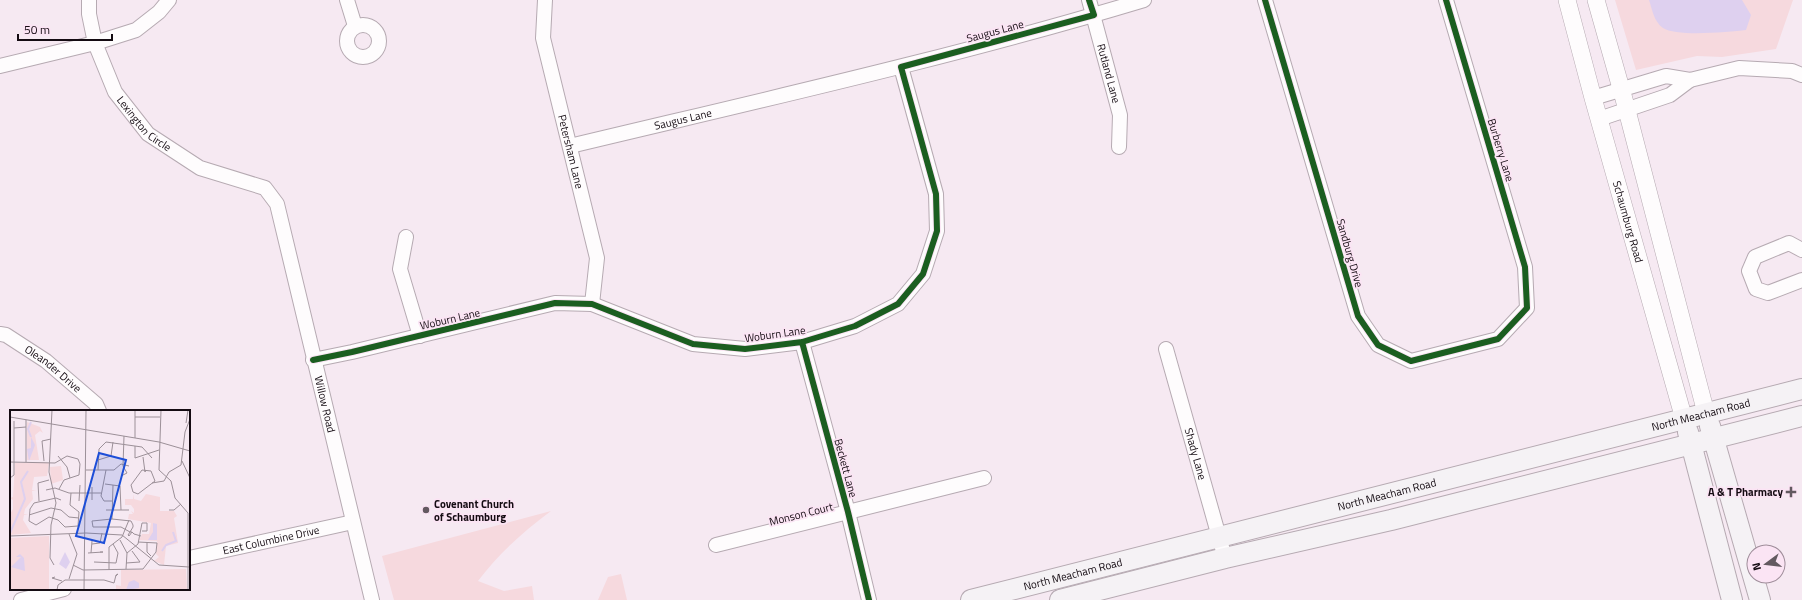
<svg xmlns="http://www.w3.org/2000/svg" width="1802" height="600" font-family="'Titillium Web',sans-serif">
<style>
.green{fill:#f6d9de}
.water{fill:#ded0ef}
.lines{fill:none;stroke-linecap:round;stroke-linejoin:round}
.minor-casing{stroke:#b6aab2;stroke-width:16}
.tertiary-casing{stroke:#b6aab2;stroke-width:18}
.secondary-casing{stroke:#b6aab2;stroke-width:22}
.minor{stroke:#fefcfd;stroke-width:14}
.tertiary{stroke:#fefcfd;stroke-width:17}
.secondary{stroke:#f5f2f5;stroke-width:20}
.cycleway-casing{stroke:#fbe4f4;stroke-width:8}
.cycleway{stroke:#1b5e20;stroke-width:6}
.poi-dot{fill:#635960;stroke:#fbe4f4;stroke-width:1.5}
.labels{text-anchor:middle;stroke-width:3.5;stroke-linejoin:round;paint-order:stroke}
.street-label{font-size:11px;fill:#140b12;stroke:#fbe4f4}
.poi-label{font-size:11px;font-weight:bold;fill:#140b12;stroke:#fbe4f4;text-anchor:end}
.inset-river{fill:none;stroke:#ded0ef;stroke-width:2}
.inset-road{fill:none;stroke:#9c9098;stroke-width:1}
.view{fill:#1d4ed8;fill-opacity:0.15;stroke:#1d4ed8;stroke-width:2}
.inset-edge{fill:none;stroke:#140b12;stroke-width:2}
</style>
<rect width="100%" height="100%" fill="#f6e9f2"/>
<path class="green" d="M 1615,0 L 1793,0 L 1776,49 L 1722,57 L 1697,56 L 1636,70 Z
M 551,511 C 523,532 499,553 478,581 L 504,591 L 532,586 L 534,600 L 394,600 L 382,556 Z
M 621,574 L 627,600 L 598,600 L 608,577 Z"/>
<path class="water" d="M 1649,0 L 1742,0 L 1751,15 L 1746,30 C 1729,32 1676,37 1663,28 C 1654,22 1652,9 1649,0 Z"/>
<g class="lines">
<defs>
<g id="minor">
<path id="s1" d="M 89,0 L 89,14 L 95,43 L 115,92 L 148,134 L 200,168 L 265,188 L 277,204 L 372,600"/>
<path d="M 347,0 L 355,26"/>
<path id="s2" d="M 545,0 L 543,38 L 597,258 L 592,304"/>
<path id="s3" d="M 1089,0 L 1120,115 L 1119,147"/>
<path d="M 1265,0 L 1358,316 L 1378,345 L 1411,361 L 1498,339 L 1527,308 L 1525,267 L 1446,0"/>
<circle cx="363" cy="41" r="16"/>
<path d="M 0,66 L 95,43 L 136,30 L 159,12 L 169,0"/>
<path d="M 1593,98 L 1666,76 L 1690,80 L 1739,68 L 1792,71 L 1802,75"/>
<path d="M 1599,119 L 1670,95 L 1690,80"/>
<path id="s4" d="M 570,146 C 762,100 955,57 1144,0"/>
<path d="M 406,237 L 400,269 L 420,336"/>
<path d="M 1802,250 L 1789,243 L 1755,257 L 1749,271 L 1756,289 L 1768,293 L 1802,280"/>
<path id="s5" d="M 0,334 L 6,335 L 46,361 L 96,404 L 99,411"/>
<path d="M 802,342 L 848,512 L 869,600"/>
<path id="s6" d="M 1166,349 L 1225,558"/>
<path d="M 313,360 L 352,352 L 555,303 L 592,304 L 693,344 L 745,349 L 802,342 L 855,326 L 898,304 L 923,274 L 937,231 L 936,194 L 901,67"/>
<path d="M 716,545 L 984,478"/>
<path id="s7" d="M 189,558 L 353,522"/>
<path d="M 21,600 L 64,589"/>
</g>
<g id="tertiary">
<path id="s8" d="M 1567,0 L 1593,98 L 1684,419"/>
<path d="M 1596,0 L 1624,99 L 1706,413"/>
</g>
<g id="secondary">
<path d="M 1710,426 L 1760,600"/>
<path d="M 1688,432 L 1732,600"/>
<path id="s9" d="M 971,600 L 1802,389"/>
<path d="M 1060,600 L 1225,558 L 1391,520 L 1802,416"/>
</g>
</defs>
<use href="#minor" class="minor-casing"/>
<use href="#tertiary" class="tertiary-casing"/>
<use href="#secondary" class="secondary-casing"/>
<use href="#minor" class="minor"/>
<use href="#tertiary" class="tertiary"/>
<use href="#secondary" class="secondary"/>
<defs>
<path id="cycleway" d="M 1265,0 L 1358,316 L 1378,345 L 1411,361 L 1498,339 L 1527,308 L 1525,267 L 1446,0
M 802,342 L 848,512 L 869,600
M 313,360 L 352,352 L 555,303 L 592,304 L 693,344 L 745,349 L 802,342 L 855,326 L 898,304 L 923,274 L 937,231 L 936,194 L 901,67 L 1094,15 L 1089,0"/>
</defs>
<use href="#cycleway" class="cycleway-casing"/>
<use href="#cycleway" class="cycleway"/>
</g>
<g class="poi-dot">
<path d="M1789 486h4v4h4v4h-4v4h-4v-4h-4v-4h4z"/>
<circle cx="426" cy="510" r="4"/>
</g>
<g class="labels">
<g class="street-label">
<text transform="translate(995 31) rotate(-15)" y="4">Saugus Lane</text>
<text dy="4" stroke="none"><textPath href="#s3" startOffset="76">Rutland Lane</textPath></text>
<text dy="4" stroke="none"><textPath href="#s4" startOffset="116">Saugus Lane</textPath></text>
<text dy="4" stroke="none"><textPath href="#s1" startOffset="140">Lexington Circle</textPath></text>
<text transform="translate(1501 150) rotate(73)" y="4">Burberry Lane</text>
<text dy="4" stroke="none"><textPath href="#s2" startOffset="155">Petersham Lane</textPath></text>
<text dy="4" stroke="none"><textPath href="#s8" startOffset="230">Schaumburg Road</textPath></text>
<text transform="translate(1350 253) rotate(74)" y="4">Sandburg Drive</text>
<text transform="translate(450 319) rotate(-13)" y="4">Woburn Lane</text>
<text transform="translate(775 334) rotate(-8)" y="4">Woburn Lane</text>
<text dy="4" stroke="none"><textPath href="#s5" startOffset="64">Oleander Drive</textPath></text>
<text dy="4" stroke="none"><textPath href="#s1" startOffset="506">Willow Road</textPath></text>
<text dy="4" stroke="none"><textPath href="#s9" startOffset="753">North Meacham Road</textPath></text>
<text dy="4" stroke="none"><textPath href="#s6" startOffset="109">Shady Lane</textPath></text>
<text transform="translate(846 468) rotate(75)" y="4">Beckett Lane</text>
<text dy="4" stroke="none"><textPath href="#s9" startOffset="429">North Meacham Road</textPath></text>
<text transform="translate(801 514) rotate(-14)" y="4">Monson Court</text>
<text dy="4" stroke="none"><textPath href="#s7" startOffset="84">East Columbine Drive</textPath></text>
<text dy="4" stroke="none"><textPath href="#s9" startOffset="105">North Meacham Road</textPath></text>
</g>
<g class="poi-label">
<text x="1783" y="496">A &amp; T Pharmacy</text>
<text x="434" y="508" text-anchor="start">Covenant Church<tspan x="434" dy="13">of Schaumburg</tspan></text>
</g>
</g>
<g transform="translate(10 410)">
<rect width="180" height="180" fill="#f6e9f2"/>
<path d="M 17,12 L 30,17 L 33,23 L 30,21 L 25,25 L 29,50 L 17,50 ZM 33,52 L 39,53 L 37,66 L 24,67 L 22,80 L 26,81 L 22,81 L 23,89 L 15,99 L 14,104 L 18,105 L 14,105 L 13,110 L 21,123 L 0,125 L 0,104 L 3,99 L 3,90 L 0,88 L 3,87 L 5,53 ZM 51,56 L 53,70 L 41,74 L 40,57 ZM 124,84 L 124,89 L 131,91 L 136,84 L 150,87 L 150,101 L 164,101 L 167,106 L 164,108 L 168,133 L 156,136 L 154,155 L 144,151 L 149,147 L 146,144 L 147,131 L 129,130 L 132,124 L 139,124 L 141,113 L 118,109 L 119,104 L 123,104 L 121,101 L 124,103 L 124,99 L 121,95 L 115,95 L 115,89 L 123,89 ZM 39,126 L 39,180 L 0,180 L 0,128 ZM 111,160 L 176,159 L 177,180 L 106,180 L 106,175 L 111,176 Z" fill="#f6d9de"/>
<path d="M 21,27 L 25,35 L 19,51 L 17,39 L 21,38 ZM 143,113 L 147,114 L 147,130 L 138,130 L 143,122 ZM 55,142 L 60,152 L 56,159 L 49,154 ZM 10,144 L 14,148 L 15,161 L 1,157 L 11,147 L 6,147 ZM 124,170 L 129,173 L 129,178 L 116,180 L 119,172 Z" fill="#ded0ef"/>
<path class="inset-river" d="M 21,12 L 18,19 L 21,27M 0,123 L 15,89 L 11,72 L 18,61M 152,141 L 156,135 L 166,131 L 163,122"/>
<path class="inset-road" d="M 42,0 L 39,62 L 46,93 L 41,115 L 40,148 L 44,155M 125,0 L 125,28M 151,0 L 149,60 L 161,71 L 165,88 L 178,103 L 178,180M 0,7 L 149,32 L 180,41M 125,7 L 150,7M 176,13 L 178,0M 4,18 L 16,17M 175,22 L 180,9M 125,36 L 125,48 L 149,40M 48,46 L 57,57 L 60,68M 133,47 L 135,62 L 136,60M 88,50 L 101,46 L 103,32M 34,51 L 32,31 L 41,29M 172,51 L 180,68M 0,52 L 45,53 L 57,46 L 68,49M 16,52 L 16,10M 76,60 L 104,60 L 111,54 L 119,56M 88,60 L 89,39 L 96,32 L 132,37 L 142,48M 96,60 L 91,86 L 94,91 L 102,91M 132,60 L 141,61 L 145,71 L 128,84 L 123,82 L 121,75 ZM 111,66 L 117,63 L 113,56 L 114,26M 0,68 L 4,65 L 4,11M 142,73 L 154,71 L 159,62 L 171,55 L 175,22M 95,74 L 110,76 L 111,100M 49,79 L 54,70 L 69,65 L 70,54 L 68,49M 36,80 L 45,78 L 59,83 L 91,83M 51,90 L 46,88 L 24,93 L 20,99 L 19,111 L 26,115 L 39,107 L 48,110 L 55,117 L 68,116 L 69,102 L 60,95 L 61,83M 82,90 L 82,77M 29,91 L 28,73 L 39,70M 69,91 L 70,75M 96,100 L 119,100M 159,100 L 164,100 L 171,94M 19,105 L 41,98 L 51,100 L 59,107 L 69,108M 102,109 L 103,75M 122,122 L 119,126 L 118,125 L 120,122 L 123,117 L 123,115 L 121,111 L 102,109 L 82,111 L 83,117 L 111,117 L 120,122 L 122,122 L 124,124 L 131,126M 76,123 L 112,125 L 149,155 L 179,157M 59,124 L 67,144 L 59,169M 0,126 L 76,123M 110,130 L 117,143 L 116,159M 137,132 L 137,142 L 141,146M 82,134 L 90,133 L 92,123M 78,143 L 93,142 L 90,142M 81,143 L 82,131M 117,143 L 128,134 L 132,113 L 137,113 L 137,121 L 132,121M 84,152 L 106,153 L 108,143 L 103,134M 116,153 L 130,152 L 122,141M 63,155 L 73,160 L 133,159 L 146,142 L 147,133 L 128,132M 99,160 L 99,137 L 112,127 L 119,110M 45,167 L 42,168 L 52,171M 104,173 L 106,165 L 108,164 L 106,166M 47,180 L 48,175 L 55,170 L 94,170 L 104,173M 74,180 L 76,0"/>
<path class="view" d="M 89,43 L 116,50 L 94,133 L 66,126 Z"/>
<rect width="180" height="180" class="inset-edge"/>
</g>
<g transform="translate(1766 564) rotate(255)"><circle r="19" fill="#fbe4f4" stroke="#9f8d9a"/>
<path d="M0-3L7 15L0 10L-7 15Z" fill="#635960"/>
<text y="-6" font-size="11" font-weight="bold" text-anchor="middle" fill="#140b12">N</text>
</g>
<path d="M18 34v6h94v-6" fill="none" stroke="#140b12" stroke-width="2"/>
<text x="24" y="34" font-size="12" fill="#140b12" stroke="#fbe4f4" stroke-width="3" paint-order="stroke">50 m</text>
</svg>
